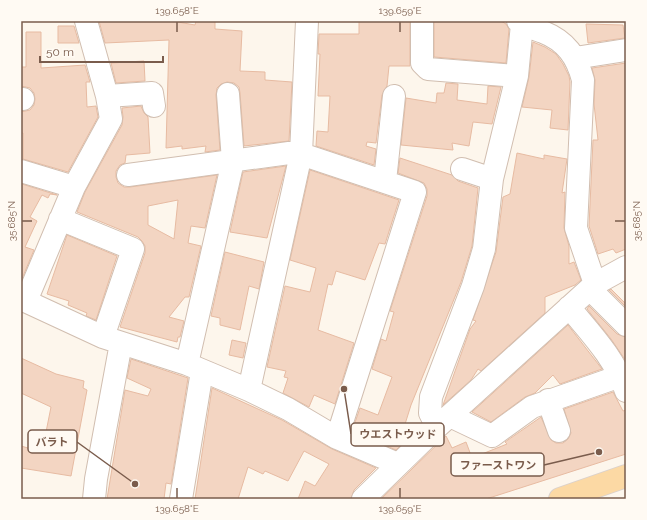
<svg xmlns="http://www.w3.org/2000/svg" width="647" height="520" font-family="Raleway,'Noto Sans JP',sans-serif">
<style>
.building{fill:#f3d5c2;stroke:#e7bba2;fill-rule:evenodd}
.lines{fill:none;stroke-linecap:round;stroke-linejoin:round}
.minor-casing{stroke:#d1beb0;stroke-width:24}
.major-casing{stroke:#dad1cd;stroke-width:24}
.minor{stroke:#fff;stroke-width:22}
.major{stroke:#fcd9a4;stroke-width:22}
.ticks{fill:none;stroke:#7a5c4c;stroke-width:1.5}
.leader{fill:none;stroke:#7a5c4c;stroke-width:1.5}
.callout-dot{fill:#7a5c4c;stroke:#fffaf3;stroke-width:1.5}
.callout{fill:#fffaf3;stroke:#7a5c4c;stroke-width:1.5}
.callout-label{font-size:11px;text-anchor:middle;font-weight:bold;fill:#7a5c4c}
.neatline{fill:none;stroke:#7a5c4c;stroke-width:1.5}
.ticks-label{font-size:10px;text-anchor:middle;fill:#7a5c4c}
</style>
<rect width="100%" height="100%" fill="#fdf6ec"/>
<path class="building" d="M 99,21 L 172,21 L 195,25 L 196,21 L 215,21 L 215,29 L 242,31 L 240,71 L 265,72 L 265,80 L 292,82 L 289,141 L 244,146 L 240,93 L 239,87 L 234,83 L 227,82 L 221,84 L 217,88 L 216,95 L 220,150 L 205,152 L 206,146 L 182,149 L 182,146 L 166,148 L 169,40 L 105,43 Z
M 359,21 L 410,21 L 410,66 L 389,66 L 387,86 L 382,95 L 376,143 L 367,142 L 366,146 L 376,149 L 374,165 L 316,146 L 317,131 L 328,132 L 330,96 L 318,96 L 320,54 L 318,54 L 319,34 L 359,34 Z
M 434,21 L 501,21 L 506,24 L 509,29 L 506,63 L 434,57 Z
M 586,24 L 623,25 L 625,38 L 588,43 Z
M 58,26 L 74,26 L 79,43 L 58,43 Z
M 26,32 L 41,32 L 41,68 L 85,65 L 90,82 L 86,82 L 87,107 L 96,106 L 98,117 L 68,172 L 23,159 L 23,133 L 21,133 L 21,112 L 30,110 L 34,105 L 35,99 L 34,93 L 30,88 L 21,86 L 21,67 L 26,67 Z
M 533,42 L 545,47 L 556,54 L 563,64 L 569,76 L 570,82 L 568,130 L 550,128 L 552,110 L 522,107 L 529,77 Z
M 144,61 L 145,81 L 116,83 L 111,63 Z
M 626,63 L 626,249 L 616,253 L 613,249 L 598,254 L 589,226 L 593,140 L 598,140 L 594,104 L 595,80 L 592,68 Z
M 446,83 L 458,84 L 457,100 L 487,104 L 488,86 L 501,87 L 492,124 L 473,122 L 469,146 L 452,143 L 453,150 L 401,145 L 406,98 L 436,103 L 437,93 L 444,93 Z
M 141,106 L 144,113 L 148,117 L 150,153 L 126,155 L 125,163 L 120,165 L 116,171 L 116,177 L 118,183 L 124,187 L 130,187 L 217,175 L 205,228 L 191,226 L 188,243 L 201,246 L 189,297 L 185,297 L 169,317 L 184,321 L 180,337 L 178,337 L 177,342 L 120,327 L 145,253 L 145,246 L 142,241 L 138,237 L 77,212 L 85,192 L 122,125 L 123,117 L 122,108 ZM 178,200 L 174,239 L 148,225 L 148,206 Z
M 517,153 L 544,159 L 544,155 L 567,159 L 562,193 L 565,192 L 564,228 L 569,246 L 569,264 L 574,262 L 581,280 L 575,285 L 545,297 L 545,313 L 481,371 L 478,369 L 471,380 L 443,405 L 470,329 L 476,321 L 473,320 L 496,252 L 503,197 L 510,194 Z
M 400,158 L 452,175 L 458,181 L 478,188 L 472,246 L 461,282 L 411,405 L 401,437 L 407,439 L 396,450 L 352,431 L 360,408 L 378,415 L 392,377 L 372,369 L 381,339 L 386,341 L 394,312 L 390,311 L 427,196 L 427,189 L 424,183 L 398,173 Z
M 286,166 L 267,238 L 230,232 L 243,172 Z
M 310,170 L 399,200 L 385,244 L 379,243 L 365,280 L 336,271 L 332,285 L 328,284 L 318,330 L 354,343 L 335,404 L 314,395 L 309,407 L 283,393 L 288,378 L 284,377 L 286,371 L 267,367 L 285,286 L 310,292 L 316,268 L 290,260 Z
M 22,184 L 57,195 L 50,194 L 48,198 L 42,195 L 30,217 L 37,221 L 25,247 L 34,250 L 21,281 Z
M 67,235 L 117,256 L 96,320 L 86,316 L 87,313 L 68,305 L 69,301 L 47,294 Z
M 225,252 L 264,262 L 259,289 L 249,286 L 240,330 L 220,325 L 220,318 L 211,316 Z
M 611,289 L 626,304 L 626,307 L 609,290 Z
M 589,306 L 617,334 L 626,337 L 626,361 L 611,339 L 587,309 Z
M 568,325 L 602,369 L 560,384 L 553,375 L 535,393 L 525,397 L 491,422 L 472,412 Z
M 232,340 L 246,343 L 243,358 L 229,355 Z
M 21,358 L 56,374 L 84,381 L 83,388 L 87,390 L 71,476 L 21,468 L 21,446 L 42,452 L 51,407 L 21,393 Z
M 131,359 L 188,378 L 171,484 L 166,483 L 164,499 L 107,499 L 125,390 L 148,396 L 151,389 L 127,378 Z
M 212,388 L 282,420 L 332,449 L 376,468 L 354,490 L 351,499 L 298,499 L 305,481 L 315,486 L 329,464 L 304,451 L 288,481 L 265,471 L 263,474 L 248,467 L 238,499 L 195,499 Z
M 613,392 L 623,411 L 626,410 L 626,454 L 486,499 L 381,499 L 446,436 L 452,448 L 466,442 L 472,458 L 507,444 L 505,442 L 541,417 L 551,440 L 556,443 L 563,443 L 568,439 L 571,433 L 564,409 Z"/>
<g class="lines">
<defs>
<path id="minor" d="M 422,21 L 422,63 L 428,69 L 517,76
M 518,21 C 525,26 535,29 543,32 C 566,41 577,57 583,80 L 576,228 L 595,284
M 575,58 L 626,50
M 107,96 L 152,93 L 154,106
M 21,99 L 23,99
M 462,169 L 492,179
M 21,171 L 74,187
M 128,175 L 289,153 L 301,154 L 415,192 L 337,438
M 385,181 L 394,96
M 60,219 L 133,249 L 103,337
M 590,289 L 626,325
M 21,299 L 103,337 L 187,364 L 249,390 L 288,409 L 337,438 L 398,464
M 26,301 L 74,187 L 111,119 L 107,96 L 86,21
M 569,307 C 591,334 614,357 626,391
M 187,364 L 233,161 L 228,94
M 249,390 L 301,154 L 307,21
M 548,400 L 559,431
M 450,416 L 492,436 L 532,407 L 626,374
M 437,427 L 430,413 L 431,397 L 473,286 L 484,249 L 492,179 L 517,76 L 522,24
M 94,499 L 96,479 L 121,343
M 181,499 L 202,371
M 363,499 L 437,427 L 595,284 L 626,267"/>
<path id="major" d="M 560,499 L 626,476"/>
</defs>
<use href="#minor" class="minor-casing"/>
<use href="#major" class="major-casing"/>
<use href="#minor" class="minor"/>
<use href="#major" class="major"/>
</g>
<path class="ticks" d="M 177,22 L 177,32M 400,22 L 400,32M 22,221 L 32,221M 615,221 L 625,221M 177,488 L 177,498M 400,488 L 400,498"/>
<path class="leader" d="M344 389L351 434M135 484L77 442M599 452L544 465"/>
<g class="callout-dot">
<circle cx="344" cy="389" r="4"/>
<circle cx="135" cy="484" r="4"/>
<circle cx="599" cy="452" r="4"/>
</g>
<g class="callout">
<rect x="351" y="423" width="93" height="23" rx="4"/>
<rect x="28" y="430" width="49" height="23" rx="4"/>
<rect x="451" y="453" width="93" height="23" rx="4"/>
</g>
<g class="callout-label">
<text x="398" y="438">ウエストウッド</text>
<text x="52" y="446">バラト</text>
<text x="498" y="469">ファーストワン</text>
</g>
<rect width="647" height="520" fill="none" stroke="#fffaf3" stroke-width="44"/>
<path d="M40 56v6h123v-6" fill="none" stroke="#7a5c4c" stroke-width="2"/>
<text x="46" y="56" font-size="12" fill="#7a5c4c" stroke="#fffaf3" stroke-width="3" paint-order="stroke">50 m</text>
<rect x="22" y="22" width="603" height="476" class="neatline"/>
<g class="ticks-label">
<text x="177" y="14">139.658°E</text>
<text x="400" y="14">139.659°E</text>
<text transform="translate(11 221) rotate(-90)" y="4">35.685°N</text>
<text transform="translate(636 221) rotate(-90)" y="4">35.685°N</text>
<text x="177" y="512">139.658°E</text>
<text x="400" y="512">139.659°E</text>
</g>
</svg>
